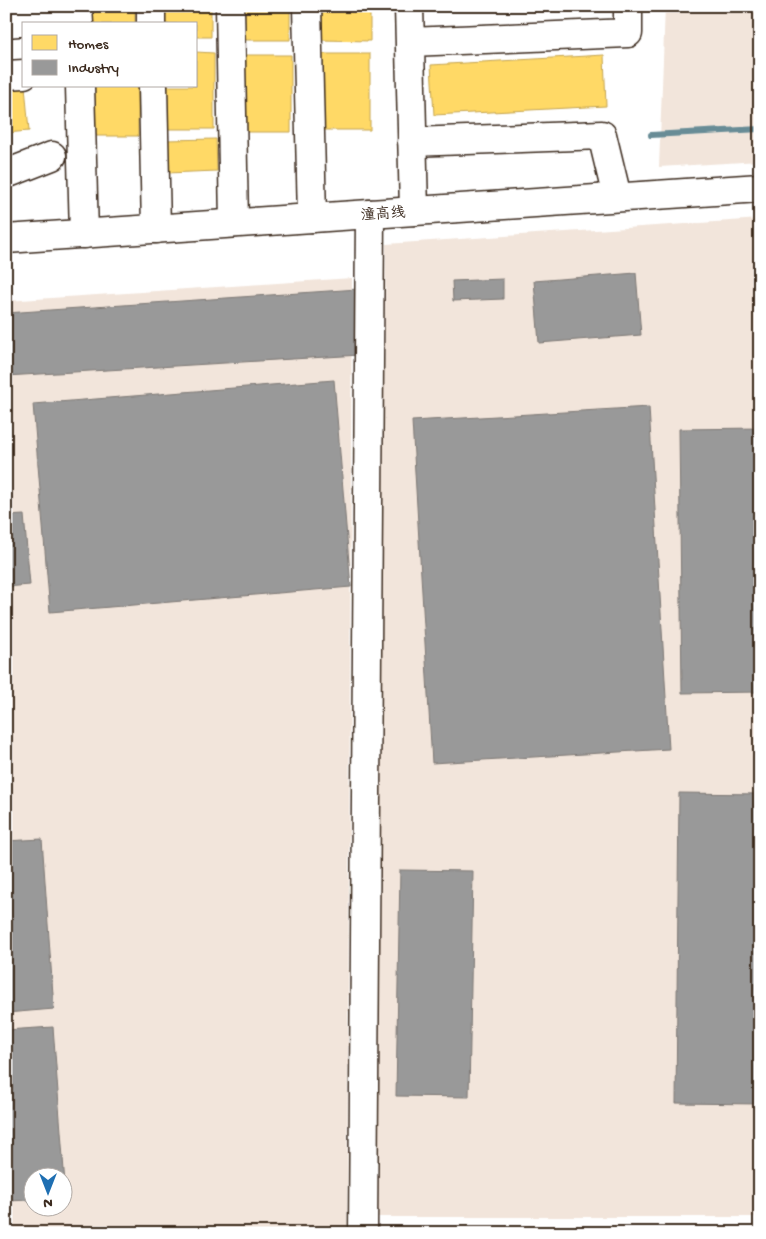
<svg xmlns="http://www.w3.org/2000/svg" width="766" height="1239" font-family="'Gochi Hand','LXGW WenKai TC',sans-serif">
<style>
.built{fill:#f2e5db;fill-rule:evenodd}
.homes{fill:#ffd966;stroke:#c4a450}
.industry{fill:#999;stroke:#7d7874}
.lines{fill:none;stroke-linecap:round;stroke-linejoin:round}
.stream{stroke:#678c96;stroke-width:6}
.minor-casing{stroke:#3b2a1e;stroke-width:31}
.major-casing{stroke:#3b2a1e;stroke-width:31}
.minor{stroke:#fff;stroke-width:28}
.major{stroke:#fff;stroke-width:28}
.labels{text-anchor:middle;stroke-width:5;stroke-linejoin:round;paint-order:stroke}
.street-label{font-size:15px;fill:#3b2a1e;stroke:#fff}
</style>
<rect width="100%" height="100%" fill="#fff"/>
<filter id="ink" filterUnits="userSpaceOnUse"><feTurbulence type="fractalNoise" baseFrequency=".02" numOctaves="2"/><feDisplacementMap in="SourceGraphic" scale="10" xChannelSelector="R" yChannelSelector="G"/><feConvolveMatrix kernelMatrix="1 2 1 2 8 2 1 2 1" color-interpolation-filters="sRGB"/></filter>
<g filter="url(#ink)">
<path class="built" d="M 665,6 L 760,6 L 760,161 L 659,167 Z
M 760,219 L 760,1217 L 373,1217 L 386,244 Z
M 352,278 L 347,1233 L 6,1233 L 6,301 ZM 32,1176 L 62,1176 L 62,1206 L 32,1206 Z"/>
<path class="homes" d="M 87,6 L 135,6 L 135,24 L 87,24 Z
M 164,6 L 211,6 L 211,37 L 196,37 L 196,24 L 164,24 Z
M 242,6 L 290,6 L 290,40 L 242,40 Z
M 322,6 L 370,6 L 370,41 L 322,40 Z
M 196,52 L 214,53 L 214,129 L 166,129 L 166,86 L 196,86 Z
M 322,54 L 370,54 L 370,130 L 322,130 Z
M 243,55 L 291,55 L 291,132 L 243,132 Z
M 604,55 L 606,106 L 434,115 L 431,65 Z
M 6,84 L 25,86 L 29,131 L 6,133 Z
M 90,86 L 138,86 L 138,136 L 90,136 Z
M 216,139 L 217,171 L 167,173 L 165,140 Z"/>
<path class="industry" d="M 636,273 L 641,335 L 539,343 L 534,281 Z
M 503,279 L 503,299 L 453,301 L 452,281 Z
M 358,289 L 360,355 L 6,376 L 6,313 Z
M 334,380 L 351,587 L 50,612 L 33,404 Z
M 649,407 L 669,749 L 432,763 L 412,421 Z
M 760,428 L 760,692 L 682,693 L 679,429 Z
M 24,515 L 30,585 L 6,587 L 6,516 Z
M 679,793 L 760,794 L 760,1104 L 676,1103 Z
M 42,839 L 54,1009 L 6,1013 L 6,841 Z
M 400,870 L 473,871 L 469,1097 L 396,1096 Z
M 53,1027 L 66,1197 L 62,1197 L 62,1176 L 32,1176 L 32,1200 L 6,1201 L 6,1030 Z"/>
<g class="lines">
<path class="stream" d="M 651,135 L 760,129"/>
<defs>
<path id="minor" d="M 78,6 L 79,24
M 151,6 L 151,24
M 230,6 L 234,223
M 307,6 L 312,218
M 409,6 L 414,211
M 6,23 L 55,19
M 410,42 L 628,33 L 628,6
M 6,75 L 24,74
M 80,86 L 84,234
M 153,86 L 156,229
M 412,142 L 602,135 L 617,197
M 6,174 L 52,156
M 363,1233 L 370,214"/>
<path id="major" d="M 6,239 L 370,214 L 760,188"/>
</defs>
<use href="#minor" class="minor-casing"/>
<use href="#major" class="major-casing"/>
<use href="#minor" class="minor"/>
<use href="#major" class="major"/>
</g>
</g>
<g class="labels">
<g class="street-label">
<text transform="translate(383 213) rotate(-4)" y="5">潼高线</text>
</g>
</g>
<rect width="766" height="1239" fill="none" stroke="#fff" stroke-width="25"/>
<rect x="12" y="12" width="741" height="1214" fill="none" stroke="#3b2a1e" stroke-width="2" filter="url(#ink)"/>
<rect x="22" y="22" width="175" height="65" fill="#ffffff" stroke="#b1aaa5"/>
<rect x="32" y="35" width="25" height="15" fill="#ffd966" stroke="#b1aaa5"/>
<text x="68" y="48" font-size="15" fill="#3b2a1e">Homes</text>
<rect x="32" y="60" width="25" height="15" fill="#999999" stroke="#b1aaa5"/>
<text x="68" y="72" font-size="15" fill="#3b2a1e">Industry</text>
<g transform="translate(48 1192) rotate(180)"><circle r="24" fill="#ffffff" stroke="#b1aaa5"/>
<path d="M0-4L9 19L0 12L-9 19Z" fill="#1f6fb2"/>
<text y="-8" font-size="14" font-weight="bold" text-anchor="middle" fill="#3b2a1e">N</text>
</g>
</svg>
